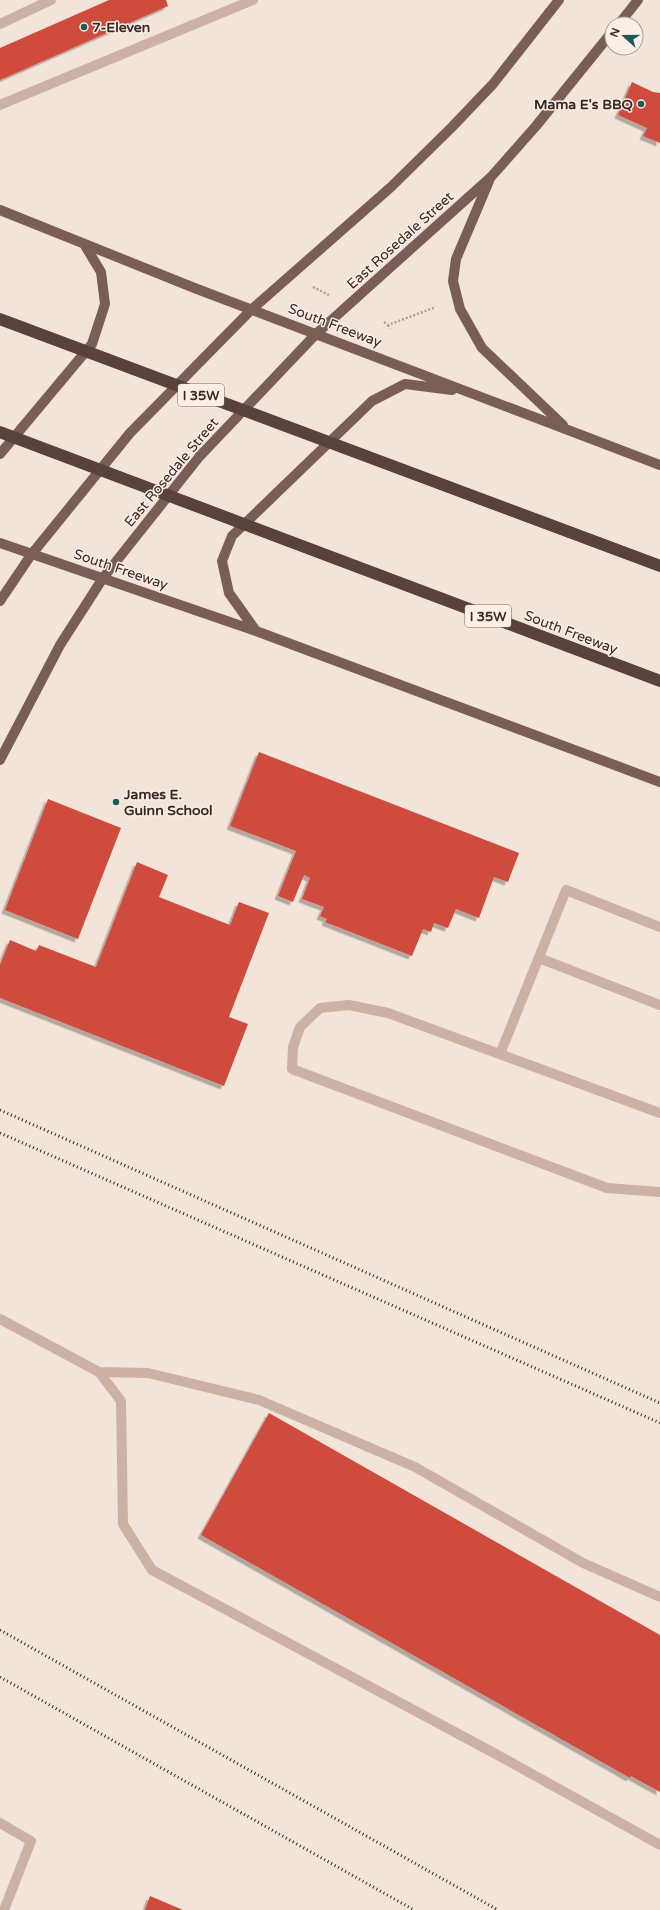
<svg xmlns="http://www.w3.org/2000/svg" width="660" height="1910" font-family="'Varela Round',sans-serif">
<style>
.building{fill:#ce4c3c;filter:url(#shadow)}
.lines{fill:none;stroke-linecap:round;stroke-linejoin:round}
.path{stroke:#b89b8f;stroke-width:2.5;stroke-dasharray:2 2;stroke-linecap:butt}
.minor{stroke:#ccb1a4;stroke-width:10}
.major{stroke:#7a5e56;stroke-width:10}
.highway{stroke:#59423d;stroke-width:12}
.rail{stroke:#372926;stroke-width:3;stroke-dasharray:1 3;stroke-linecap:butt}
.poi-dot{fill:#195b57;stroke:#faeee6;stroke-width:1.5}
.labels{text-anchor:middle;stroke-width:3;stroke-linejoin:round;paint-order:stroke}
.shield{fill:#faeee6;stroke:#726460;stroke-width:1}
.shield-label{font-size:13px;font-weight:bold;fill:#372926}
.poi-label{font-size:14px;font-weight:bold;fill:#372926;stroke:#faeee6;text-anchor:start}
.street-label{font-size:14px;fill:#372926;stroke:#faeee6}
</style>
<defs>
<filter id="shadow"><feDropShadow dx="-3.5" dy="3.5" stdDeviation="0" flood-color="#0004"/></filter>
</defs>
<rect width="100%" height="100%" fill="#f3e4d9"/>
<path class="building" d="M 109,0 L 166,0 L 168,6 L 0,80 L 0,48 Z
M 632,82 L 653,92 L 660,93 L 660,143 L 643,136 L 647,128 L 618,115 Z
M 259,752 L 519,853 L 508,882 L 494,877 L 479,918 L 456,909 L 448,928 L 434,923 L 431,932 L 423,929 L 412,956 L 325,922 L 327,919 L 320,916 L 324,907 L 302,899 L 310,878 L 304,875 L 293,902 L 278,896 L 296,851 L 230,826 Z
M 48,799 L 121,828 L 78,939 L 5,910 Z
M 137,862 L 168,875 L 159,897 L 230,925 L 239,902 L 269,913 L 229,1017 L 248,1024 L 224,1086 L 0,998 L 0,965 L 10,940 L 36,951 L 39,945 L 96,967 Z
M 269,1413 L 660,1635 L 660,1792 L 631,1776 L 630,1778 L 201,1535 Z
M 150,1896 L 183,1910 L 145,1910 Z"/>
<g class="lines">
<path class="path" d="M 313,287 L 329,295
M 384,322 L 388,325 L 436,307
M 388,325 L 390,329"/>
<path class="minor" d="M 0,24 L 51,0
M 0,105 L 253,0
M 539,958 L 660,1005
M 500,1054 L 566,890 L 660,927
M 660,1113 L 388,1013 L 349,1005 L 320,1008 L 300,1027 L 293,1047 L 292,1069 L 607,1188 L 660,1192
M 0,1319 L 99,1372 L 121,1401 L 123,1524 L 152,1570 L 494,1753 L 660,1845
M 99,1372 L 148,1373 L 259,1400 L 415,1467 L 583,1563 L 660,1597
M 0,1823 L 31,1841 L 4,1910"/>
<path class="major" d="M 619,24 L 638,0
M 489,181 L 456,259 L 453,281 L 460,309 L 482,348 L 563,425
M 0,210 L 197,289 L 660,465
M 0,454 L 92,344 L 105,304 L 101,272 L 84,244
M 0,543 L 256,631 L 660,782
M 0,601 L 31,555 L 130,433 L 251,310 L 391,187 L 452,127 L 493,84 L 559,0
M 256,631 L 229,593 L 222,561 L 232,536 L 372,401 L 405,384 L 452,390
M 0,760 L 60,645 L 103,578 L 199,457 L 316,334 L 491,177 L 536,126 L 612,32"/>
<path class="highway" d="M 0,319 L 660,566
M 0,432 L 660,681"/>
<path class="rail" d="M 0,1110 L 660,1403
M 0,1133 L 660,1423
M 0,1630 L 498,1910
M 0,1677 L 414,1910"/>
</g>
<g class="poi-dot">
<circle cx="84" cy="27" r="4"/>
<circle cx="641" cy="104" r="4"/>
<circle cx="116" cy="802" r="4"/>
</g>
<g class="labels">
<g class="shield">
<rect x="178" y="384" width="46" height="22" rx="3"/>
<rect x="465" y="605" width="46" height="22" rx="3"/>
</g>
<g class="shield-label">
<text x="201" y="400">I 35W</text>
<text x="488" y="621">I 35W</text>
</g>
<g class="poi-label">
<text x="92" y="32">7-Eleven</text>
<text x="633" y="109" text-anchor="end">Mama E's BBQ</text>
<text x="124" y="799">James E.<tspan x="124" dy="16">Guinn School</tspan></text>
</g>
<g class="street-label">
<text transform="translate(400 240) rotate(-42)" y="5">East Rosedale Street</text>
<text transform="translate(335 325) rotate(21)" y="5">South Freeway</text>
<text transform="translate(171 472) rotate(-50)" y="5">East Rosedale Street</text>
<text transform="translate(121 569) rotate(19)" y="5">South Freeway</text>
<text transform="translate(571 632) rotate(21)" y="5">South Freeway</text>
</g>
</g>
<g transform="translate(624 36) rotate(291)"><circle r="19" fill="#faeee6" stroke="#ac9f99"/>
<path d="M0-3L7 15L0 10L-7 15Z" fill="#195b57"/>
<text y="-6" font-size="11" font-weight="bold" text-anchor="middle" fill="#372926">N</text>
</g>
</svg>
